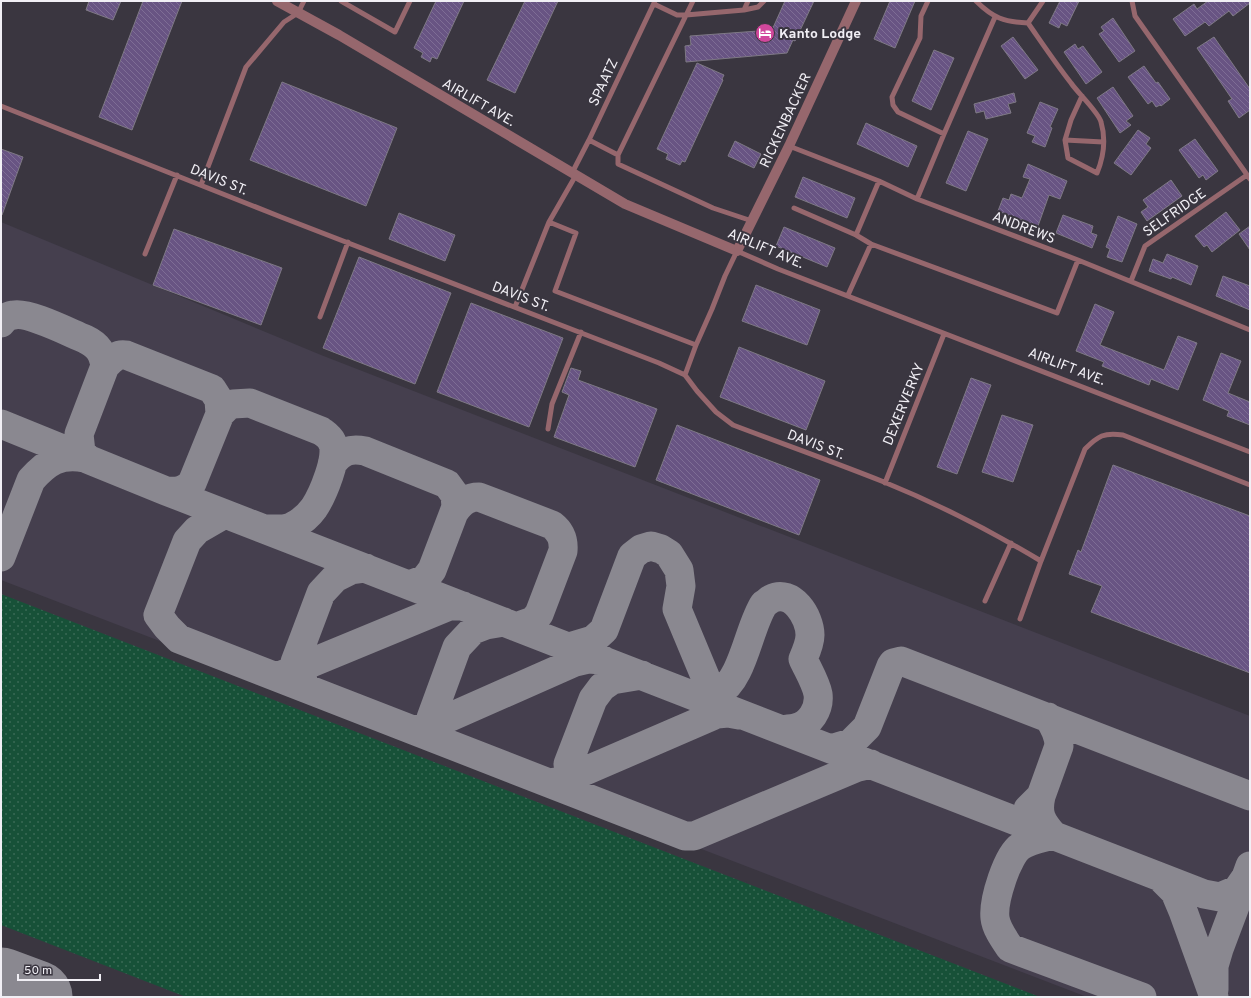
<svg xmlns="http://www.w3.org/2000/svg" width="1251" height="998" font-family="Overpass,sans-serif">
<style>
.built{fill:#453f4e}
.grass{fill:url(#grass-dots)}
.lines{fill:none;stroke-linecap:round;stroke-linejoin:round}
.taxiway{stroke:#8a8890;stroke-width:29}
.runway{stroke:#8a8890;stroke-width:73}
.building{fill:url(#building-back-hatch);stroke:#7e7985}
.service{stroke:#96676d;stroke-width:5}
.minor{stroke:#96676d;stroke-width:10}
.labels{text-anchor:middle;stroke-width:4;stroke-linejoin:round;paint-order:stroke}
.poi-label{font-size:14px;font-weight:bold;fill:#f1eff5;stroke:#3a3640;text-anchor:start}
.street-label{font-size:14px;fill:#f1eff5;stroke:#3a3640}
</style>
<defs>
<pattern id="grass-dots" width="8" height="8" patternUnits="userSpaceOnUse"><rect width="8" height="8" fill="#175138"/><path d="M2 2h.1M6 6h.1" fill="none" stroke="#396a55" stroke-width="1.8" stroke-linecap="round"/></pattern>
<pattern id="building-back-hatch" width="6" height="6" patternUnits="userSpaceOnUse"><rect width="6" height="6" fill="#685483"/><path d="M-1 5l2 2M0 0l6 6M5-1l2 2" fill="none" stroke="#7e6d95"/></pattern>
</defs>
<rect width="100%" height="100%" fill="#3a3640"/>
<path class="built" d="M 1,222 L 321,355 L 1250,716 L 1250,997 L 1087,997 L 1,580 Z"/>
<path class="grass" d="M 1,594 L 1040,997 L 186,997 L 1,925 Z"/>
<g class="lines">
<path class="taxiway" d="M 1,323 C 4,319 9,315 14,315 C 29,312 70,333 85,339 C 98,345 103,353 105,366 L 79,434 L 81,452 L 87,458
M 105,366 C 111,360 117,353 126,355 L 212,389 L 219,400 L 220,414 L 192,483 C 183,491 178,492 166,491
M 220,414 L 227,407 L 233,404 L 250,403 L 321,431 C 325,434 330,437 332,442 C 340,455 322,496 314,508 C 309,515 301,522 293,526 C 286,530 274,529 266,529
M 1,424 L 166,491 L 1204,894 L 1220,897 L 1237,890 L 1246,877 L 1250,866
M 332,464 C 342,451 350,448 365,451 L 447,484 L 455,495 L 456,507 L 432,570 L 425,579 L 412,584 L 407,584
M 455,511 C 462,502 468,497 479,497 L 552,525 C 561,532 564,540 563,551 L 539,614 L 533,621 L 516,627
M 230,516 L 223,515 L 197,530 L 187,541 L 158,615 L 167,627 L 179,639 L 685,836 L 694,836 L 858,767 L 871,764
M 1,557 L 31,480 C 47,462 60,453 85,458
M 573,646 L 593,640 L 604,630 L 632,556 L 641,549 L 651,546 L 661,549 L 669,554 L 679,570 L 681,586 L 677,609 L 712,693 L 724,707
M 277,677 L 449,606 L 463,606
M 303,681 L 297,674 L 295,662 L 321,593 L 335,578 L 351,570 L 366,568
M 699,697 C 706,696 713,695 719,692 C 743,680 749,626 764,604 C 766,603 769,600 771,599 C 792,588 810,617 810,635 C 810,643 806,652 803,659 C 808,670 816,683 818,694 C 820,709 810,725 795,728 C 791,729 786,729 782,730
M 413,730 L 430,726 L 575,662 L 588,659 L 603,660
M 440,737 L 436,732 L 431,718 L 457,647 L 473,630 L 486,625 L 504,622
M 831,749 L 851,743 L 867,727 L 891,666 L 893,663 L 901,661 L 1250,796
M 549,783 L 562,781 L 717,714 L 728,713 L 739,715
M 577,792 L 570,777 L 568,764 L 593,699 L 602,687 L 612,680 L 642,675
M 1041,796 C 1037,814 1041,821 1053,835 C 1043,838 1030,840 1021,846 C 1007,855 993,901 995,918 C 996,928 1004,939 1010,948 L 1142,997
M 1028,809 L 1041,796 L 1059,746 C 1059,735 1054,726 1048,717
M 1160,877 L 1175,892 L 1183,911 L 1214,997
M 1214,990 L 1214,966 L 1219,949 L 1246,877"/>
<path class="runway" d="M 1,984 L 36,997"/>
</g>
<path class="building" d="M 89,1 L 121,1 L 113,20 L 86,10 Z
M 143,1 L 182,1 L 132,130 L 99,117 Z
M 436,1 L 464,1 L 437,59 L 432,57 L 430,62 L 421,57 L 423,53 L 414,48 Z
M 525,1 L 558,1 L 515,93 L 487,80 Z
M 785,1 L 814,1 L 795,41 L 793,40 L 787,53 L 686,62 L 685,46 L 691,45 L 690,36 L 772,30 Z
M 890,1 L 915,1 L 895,48 L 874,39 Z
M 1060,1 L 1079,1 L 1067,26 L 1061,23 L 1059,28 L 1049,23 Z
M 1208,1 L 1250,1 L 1250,3 L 1233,16 L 1229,11 L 1209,26 L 1205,22 L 1185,36 L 1173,19 L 1194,4 L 1197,9 Z
M 1113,18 L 1135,51 L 1119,62 L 1099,34 L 1104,31 L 1101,27 Z
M 1013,37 L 1038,70 L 1025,79 L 1001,46 Z
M 1214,37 L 1250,89 L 1250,110 L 1239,118 L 1228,101 L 1232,99 L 1197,48 Z
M 1075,44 L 1078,49 L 1083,46 L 1102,72 L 1086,84 L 1064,52 Z
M 934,50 L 954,58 L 931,110 L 912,101 Z
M 697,63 L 724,75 L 722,79 L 723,80 L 685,162 L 682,161 L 680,165 L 666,159 L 668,154 L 657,149 Z
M 1144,66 L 1156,83 L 1158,82 L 1170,99 L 1161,106 L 1160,105 L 1156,107 L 1152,101 L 1148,104 L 1128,77 Z
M 282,82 L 397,128 L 366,206 L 250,160 Z
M 1113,87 L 1133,116 L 1126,121 L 1131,125 L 1120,133 L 1097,98 Z
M 1014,93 L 1016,102 L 1008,104 L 1011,113 L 986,119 L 984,111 L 976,113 L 974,104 Z
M 1040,102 L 1058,109 L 1050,127 L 1052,128 L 1045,147 L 1032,142 L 1035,136 L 1027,133 Z
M 866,123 L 917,146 L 908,167 L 857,144 Z
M 1138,130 L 1150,138 L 1146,144 L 1151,148 L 1131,175 L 1114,163 Z
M 968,131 L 988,139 L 966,191 L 946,183 Z
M 1195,139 L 1218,171 L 1206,180 L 1203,175 L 1199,178 L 1179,150 Z
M 735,141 L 761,154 L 754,168 L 728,156 Z
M 1,149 L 23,157 L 2,215 L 1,215 Z
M 1028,164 L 1067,181 L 1060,199 L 1049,195 L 1038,226 L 998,211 L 1003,198 L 1009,200 L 1011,194 L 1022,198 L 1030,179 L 1023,177 Z
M 803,177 L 855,198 L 847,218 L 795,197 Z
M 1171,180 L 1182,196 L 1147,221 L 1141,212 L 1148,207 L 1143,200 Z
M 1226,212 L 1240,230 L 1212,252 L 1207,245 L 1204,247 L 1195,236 Z
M 399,213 L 455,235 L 445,261 L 389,239 Z
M 1063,215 L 1093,226 L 1091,233 L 1097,235 L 1092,248 L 1056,233 Z
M 1118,216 L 1137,224 L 1122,262 L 1107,257 L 1110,249 L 1106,247 Z
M 1250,226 L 1250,250 L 1239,234 Z
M 784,227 L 835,248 L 827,267 L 776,246 Z
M 174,229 L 282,268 L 261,325 L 153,285 Z
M 1167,254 L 1198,266 L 1191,285 L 1172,277 L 1171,279 L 1149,271 L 1153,259 L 1163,263 Z
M 359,257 L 451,293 L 415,384 L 323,348 Z
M 1223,276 L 1250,286 L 1250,310 L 1216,296 Z
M 756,285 L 820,310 L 807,345 L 742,321 Z
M 471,303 L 563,338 L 529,427 L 437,392 Z
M 1095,304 L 1114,312 L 1100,345 L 1164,370 L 1178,336 L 1197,343 L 1178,390 L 1151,379 L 1149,385 L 1102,366 L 1104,362 L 1076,351 Z
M 739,347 L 825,381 L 806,430 L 720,397 Z
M 1221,353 L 1241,361 L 1228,393 L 1250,402 L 1250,425 L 1227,416 L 1229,411 L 1203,400 Z
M 571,368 L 581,371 L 578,380 L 657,409 L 635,467 L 554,437 L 569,395 L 562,392 Z
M 971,378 L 991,385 L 957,474 L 937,467 Z
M 1002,415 L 1033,425 L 1013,482 L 982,472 Z
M 677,425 L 820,480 L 799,535 L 656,480 Z
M 1113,465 L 1250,516 L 1250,673 L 1091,612 L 1102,586 L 1069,574 L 1078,550 L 1081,552 Z"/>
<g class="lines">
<path class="service" d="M 341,1 L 395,32 L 410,1
M 928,1 L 921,16 L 920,38 L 892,97 L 893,105 L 898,112 L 944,134
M 976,1 C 993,18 1004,22 1028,23
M 1132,1 L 1135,16 L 1250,179
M 654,4 L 677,15 L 686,15 L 744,10 L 758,7 L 764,1
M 744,10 L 748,1
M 1028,23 C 1042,43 1056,64 1071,83 C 1077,92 1099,113 1101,122 C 1106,139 1104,156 1097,173 L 1068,158 L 1065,140 L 1071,120 L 1082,96
M 1028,23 L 1043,1
M 1,106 L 281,217 L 659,363 L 685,375 L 697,391 L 716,412 L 733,425 C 783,444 834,462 884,482 C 938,504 991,531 1041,561
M 589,140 L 618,155 L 693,1
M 1065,140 L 1103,142
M 789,146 L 879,181 L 917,199 L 1078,260 L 1250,330
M 618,155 L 618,164 L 713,208 L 752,221
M 572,173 L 589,140 L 655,1
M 201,185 L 246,67 L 284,22 L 298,13 L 304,1
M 917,199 L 944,134 L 995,17
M 794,208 L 856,235 L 871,244 L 1057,313 L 1078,260
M 549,222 L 576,233 L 555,291 L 696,345
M 856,235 L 879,181
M 145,254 L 177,175
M 1131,281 L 1145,246 L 1247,175
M 848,295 L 871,244
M 515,307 L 549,222 L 576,175
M 320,317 L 348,242
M 685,375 L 696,345 L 712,309 L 725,276 L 737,251 L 778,269 L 1250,452
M 548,429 L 552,404 L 581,332
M 885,483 L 944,334
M 985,601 L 1011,543
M 1020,619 L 1041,561 L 1085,449 C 1098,436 1104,432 1123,435 L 1250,485"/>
<path class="minor" d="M 277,1 L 339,35 L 625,204 L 737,251 L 789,146 L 856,1"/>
</g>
<defs>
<symbol id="hotel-disc" viewBox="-11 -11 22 22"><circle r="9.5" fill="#d1479c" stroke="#3a3640"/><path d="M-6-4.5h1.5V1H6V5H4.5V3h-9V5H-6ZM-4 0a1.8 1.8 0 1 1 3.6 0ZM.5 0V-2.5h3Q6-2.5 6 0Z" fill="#fff"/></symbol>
</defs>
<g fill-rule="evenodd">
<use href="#hotel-disc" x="754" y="22" width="22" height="22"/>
</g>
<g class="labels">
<g class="poi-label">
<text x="779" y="38">Kanto Lodge</text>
</g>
<g class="street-label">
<text transform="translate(603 82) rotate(-65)" y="5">SPAATZ</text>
<text transform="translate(479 102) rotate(30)" y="5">AIRLIFT AVE.</text>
<text transform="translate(785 120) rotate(-65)" y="5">RICKENBACKER</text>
<text transform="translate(219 179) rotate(22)" y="5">DAVIS ST.</text>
<text transform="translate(1174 212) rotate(-35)" y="5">SELFRIDGE</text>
<text transform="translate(1024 227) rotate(21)" y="5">ANDREWS</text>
<text transform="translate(766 248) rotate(23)" y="5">AIRLIFT AVE.</text>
<text transform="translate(521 296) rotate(21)" y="5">DAVIS ST.</text>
<text transform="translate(1067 366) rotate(21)" y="5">AIRLIFT AVE.</text>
<text transform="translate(903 404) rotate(-68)" y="5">DEXERVERKY</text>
<text transform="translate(816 444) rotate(21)" y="5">DAVIS ST.</text>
</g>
</g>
<rect width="1251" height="998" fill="none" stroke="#f1eff5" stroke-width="4"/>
<path d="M18 974v6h82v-6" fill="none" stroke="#f1eff5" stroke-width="2"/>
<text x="24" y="974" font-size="12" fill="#f1eff5" stroke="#3a3640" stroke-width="3" paint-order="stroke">50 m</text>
</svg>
